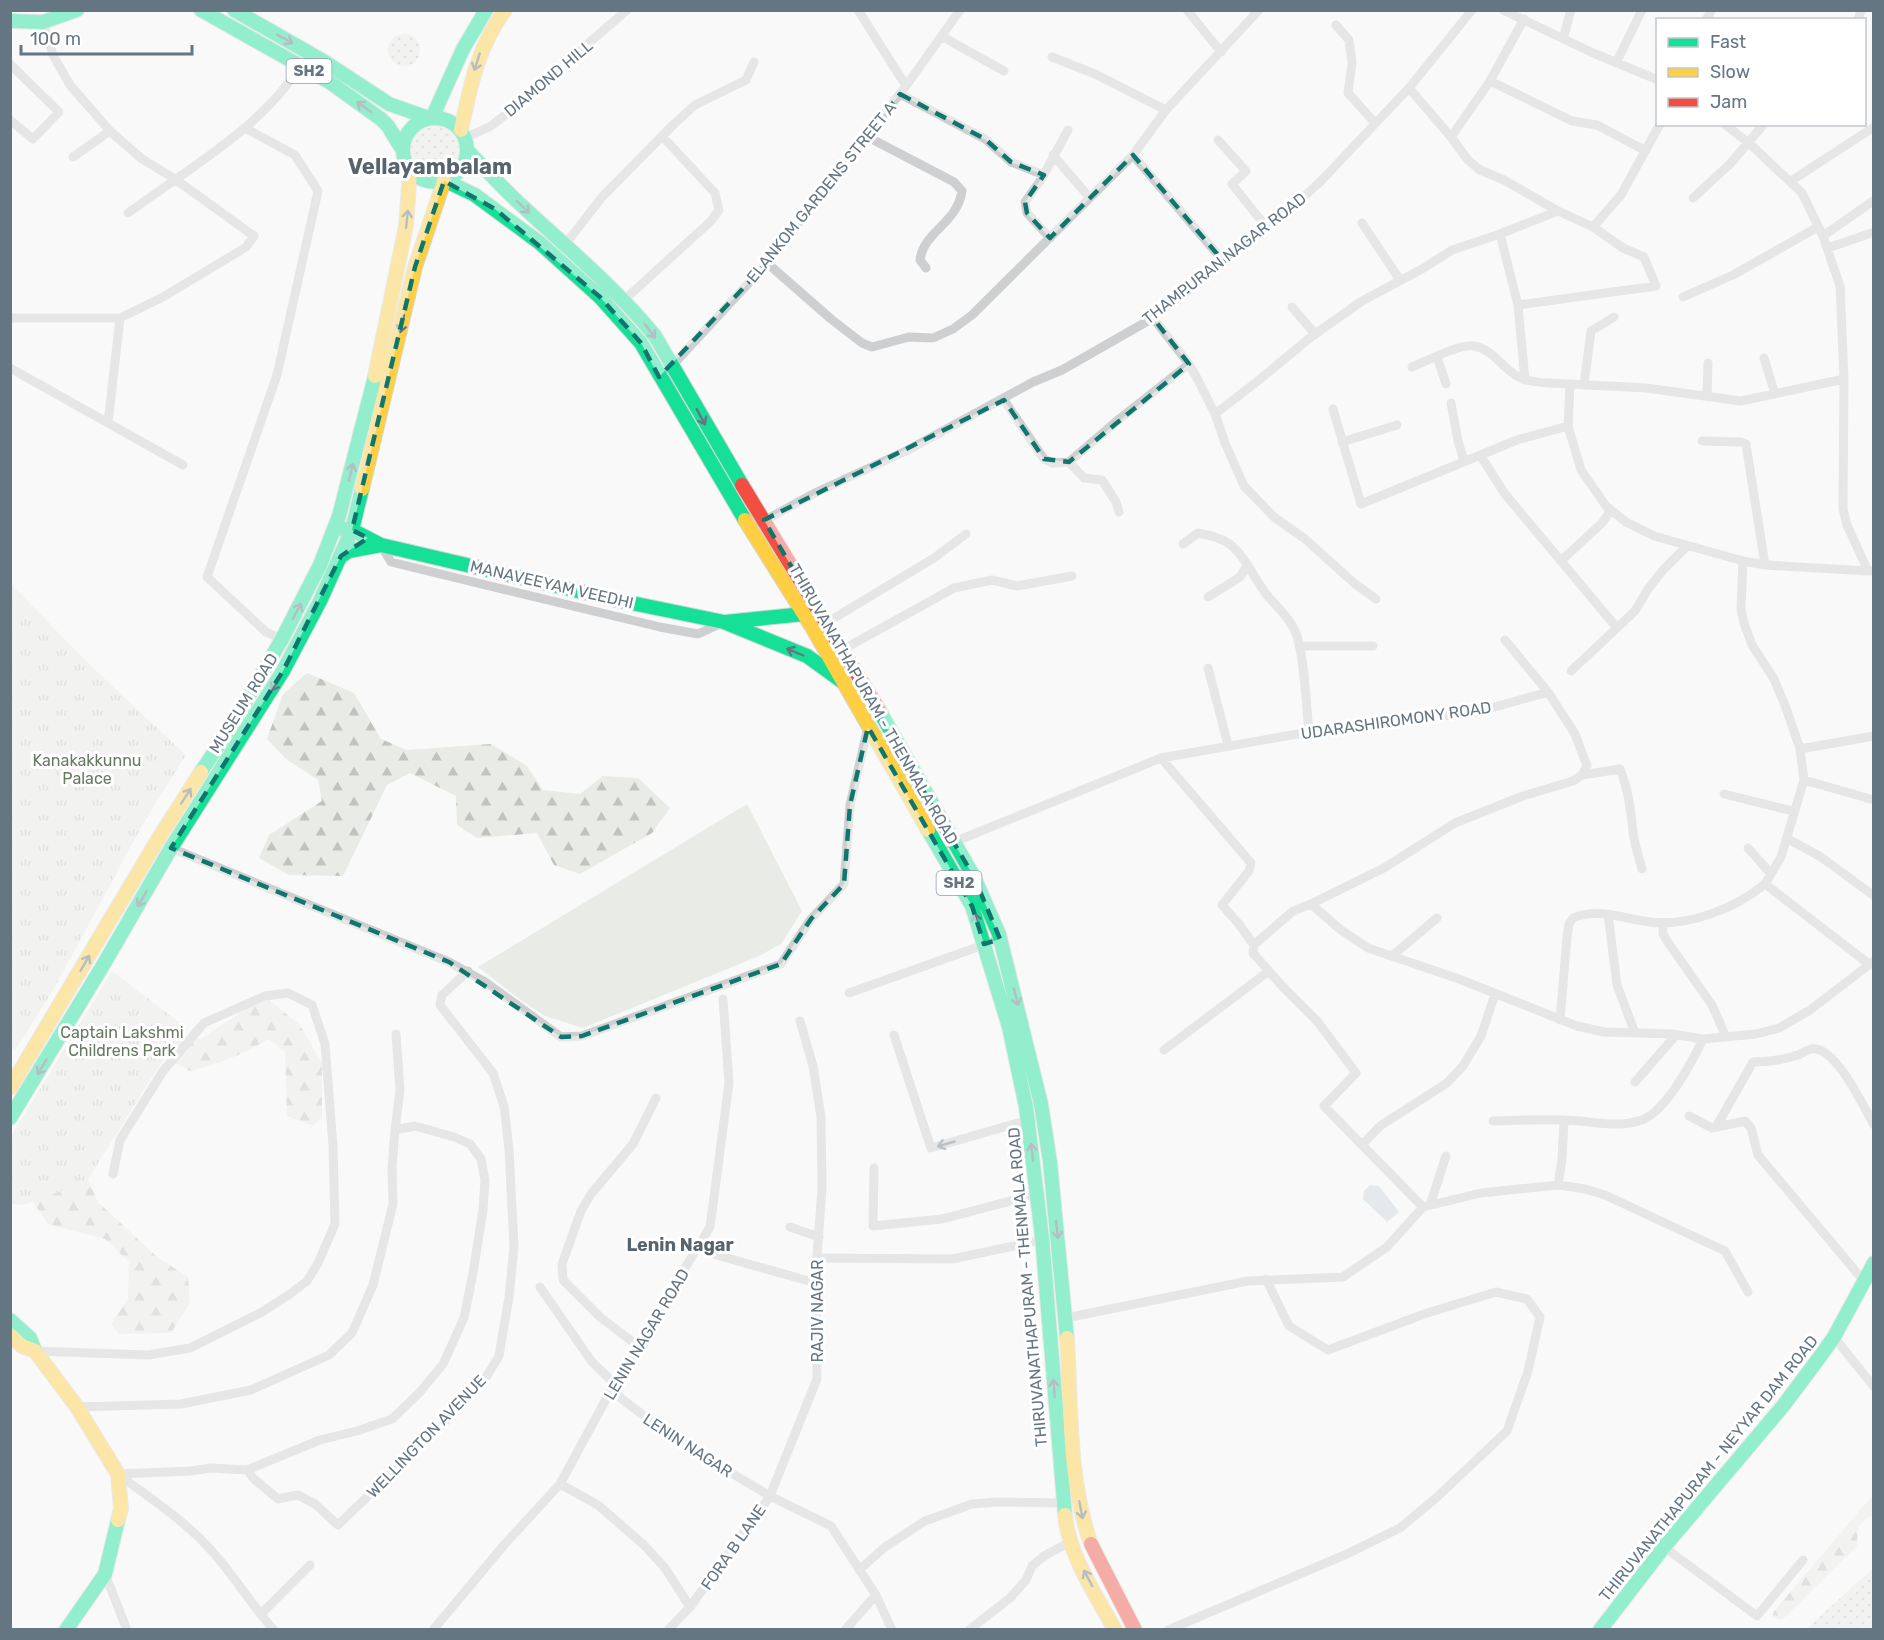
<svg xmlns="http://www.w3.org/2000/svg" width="1884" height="1640" font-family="Rubik,sans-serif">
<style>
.grass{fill:url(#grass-dots)}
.forest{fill:url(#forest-firs)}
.park{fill:url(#park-tufts)}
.pitch{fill:#e8ebe6}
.water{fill:#ced6d9}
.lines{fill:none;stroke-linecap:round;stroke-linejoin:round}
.fast-casing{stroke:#d5d6d7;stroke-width:16}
.slow-casing{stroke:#d5d6d7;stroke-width:16}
.jam-casing{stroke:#d5d6d7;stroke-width:16}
.street{stroke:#cecfd0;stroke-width:9}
.fast{stroke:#16e098;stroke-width:14}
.slow{stroke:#ffcf43;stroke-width:14}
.jam{stroke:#f24e42;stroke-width:14}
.oneway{stroke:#657683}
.oneway2{stroke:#707f8b}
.marked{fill:none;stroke:#0f766e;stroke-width:4.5;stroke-dasharray:12 8;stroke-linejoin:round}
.labels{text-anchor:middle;stroke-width:6;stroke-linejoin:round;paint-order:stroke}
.shield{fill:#fff;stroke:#939fa8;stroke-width:1.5}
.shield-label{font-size:15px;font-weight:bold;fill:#657683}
.street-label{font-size:16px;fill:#657683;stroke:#fff}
.park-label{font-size:16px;fill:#687a64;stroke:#fff}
.neighbourhood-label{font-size:18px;font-weight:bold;fill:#57646e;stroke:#fff}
.district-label{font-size:22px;font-weight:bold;fill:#57646e;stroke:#fff}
</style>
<defs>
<pattern id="grass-dots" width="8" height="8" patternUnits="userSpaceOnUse" patternTransform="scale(1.5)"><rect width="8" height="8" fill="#e8ebe6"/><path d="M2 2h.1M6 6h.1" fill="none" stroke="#c0c3c0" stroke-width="1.8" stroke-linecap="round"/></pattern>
<pattern id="forest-firs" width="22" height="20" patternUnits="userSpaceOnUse" patternTransform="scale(1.5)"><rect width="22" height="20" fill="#e8ebe6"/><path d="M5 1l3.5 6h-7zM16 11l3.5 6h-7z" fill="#c0c3c0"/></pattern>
<pattern id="park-tufts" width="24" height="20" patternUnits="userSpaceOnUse" patternTransform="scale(1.5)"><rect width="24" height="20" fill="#e8ebe6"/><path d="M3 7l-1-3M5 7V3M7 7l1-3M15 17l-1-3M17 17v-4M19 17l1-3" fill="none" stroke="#c0c3c0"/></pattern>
</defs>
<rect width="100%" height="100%" fill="#f9f9f9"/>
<path class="grass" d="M388 50a16 16 0 1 1 32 0a16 16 0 1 1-32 0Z
M408 149a26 26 0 1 1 52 0a26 26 0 1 1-52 0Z
M 1873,1568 L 1873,1629 L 1807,1629 Z"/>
<path class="forest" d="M 307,673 L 354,693 L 381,739 L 407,750 L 491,744 L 527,766 L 543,790 L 580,794 L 603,776 L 638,778 L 670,808 L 652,833 L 580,874 L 554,865 L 537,833 L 477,838 L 457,825 L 456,796 L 410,773 L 387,785 L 343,876 L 289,875 L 259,858 L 269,835 L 322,801 L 318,780 L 286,759 L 267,739 L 283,694 Z
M 269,1000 L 299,1024 L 322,1063 L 322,1118 L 313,1126 L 287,1116 L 285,1052 L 269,1039 C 243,1054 219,1064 190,1071 L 164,1057 L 85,1172 L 98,1202 L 156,1256 L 188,1277 L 190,1303 L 171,1333 L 119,1334 L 111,1324 L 128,1298 L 129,1262 L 105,1239 L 48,1224 L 30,1198 L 165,1035 L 201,1039 L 247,1008 Z
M 1873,1495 L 1873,1517 L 1870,1516 L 1858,1526 L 1857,1546 L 1782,1620 L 1772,1617 L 1774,1611 Z"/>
<path class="park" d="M 11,584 L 90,665 L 186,755 L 144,822 L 55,987 L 16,1049 L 10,1048 Z
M 112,971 L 184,1026 L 87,1181 L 24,1205 L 11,1204 L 11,1136 Z"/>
<path class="pitch" d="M 747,804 L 802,911 L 781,944 L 759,956 L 583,1028 L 545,1016 L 522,1001 L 478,967 Z"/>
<path class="water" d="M 1370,1185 L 1379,1186 L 1399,1212 L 1387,1222 L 1363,1199 L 1364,1191 Z"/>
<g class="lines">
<defs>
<path id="fast" d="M 201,10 L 331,83 L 381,119 L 388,126 L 402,149
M 234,10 L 325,62 L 389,104 L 429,118
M 10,21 L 43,22 L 77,10
M403 150a32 32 0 1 1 64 0a32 32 0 1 1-64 0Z
M 432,118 L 463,49 L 486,10
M 467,150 C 484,168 501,186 519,203 C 565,246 615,287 655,336 L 742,485
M 446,181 L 475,195 L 540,243 L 600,297 L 641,343 L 745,520
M 335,528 L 352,530 L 381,545 L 617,600 L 724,622 L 807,656 L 843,682
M 341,556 L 349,551 L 381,545
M 726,622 L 804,614 L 811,611
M 879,710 L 974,877 L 999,934 L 1041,1104 L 1050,1162 L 1067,1338
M 201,772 L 232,725 L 282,639 L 320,565 L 339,516 L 375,376
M 928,830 L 972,906 L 1009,1027 L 1026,1107 L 1042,1237 L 1065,1515
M 10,1118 L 102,967 L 171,848 L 283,671 L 320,601 L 352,530 L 362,489
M 10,1320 L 30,1338 L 35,1351
M 66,1630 L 105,1574 L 118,1520
M 1600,1630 L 1664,1547 L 1783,1406 L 1819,1358 L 1834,1337 L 1874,1263"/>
<path id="slow" d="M 461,130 C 470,87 478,46 505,10
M 375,376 L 406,226 L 410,171
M 362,489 L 415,267 L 444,181
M 745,520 L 812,627 L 928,830
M 10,1088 L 157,841 L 201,772
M 10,1335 L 22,1346 L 35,1351 L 77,1407 L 118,1474 L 121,1509 L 118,1520
M 1067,1338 C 1071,1406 1068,1480 1091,1544
M 1065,1515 C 1069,1556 1096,1595 1115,1630"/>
<path id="jam" d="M 742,485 L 879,710
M 1091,1544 L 1135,1630"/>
</defs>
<use href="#fast" class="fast-casing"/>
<use href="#slow" class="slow-casing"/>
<use href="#jam" class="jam-casing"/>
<path class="street" d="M 858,10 L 906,86
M 1187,10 L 1221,52
M 1503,10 L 1593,53 L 1658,80
M 1706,20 L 1711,11
M 1858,20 L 1861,10
M 1336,25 L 1349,40 L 1352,63 L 1348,93 L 1375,123
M 943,37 L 1004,71
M 1563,39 L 1571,10
M 1052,57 L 1095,74 L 1166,110
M 1616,63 L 1642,10
M 10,64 L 59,112 L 33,139 L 10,120
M 1490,81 L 1572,121 L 1597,125 L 1646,151
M 1409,88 L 1451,137 L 1468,160 L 1480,170 L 1504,180 L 1558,211
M 900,94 L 985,139 L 1011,162 L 1044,175
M 1724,124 L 1749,143 L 1802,193 L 1823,236 L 1840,286 L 1844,379 L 1843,509 L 1847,525 L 1868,571 L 1872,571
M 245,128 L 295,155 L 318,191 L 277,375 L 207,577 L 266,632 L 282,639
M 866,136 L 954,182 L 962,191 C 957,224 923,232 920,260 L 926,268
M 1451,137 L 1490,81 L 1524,19
M 465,138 L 491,126 L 510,111 L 627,10
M 1218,140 L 1246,171 L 1232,184 L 1267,228
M 1053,155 L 1090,198
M 1133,155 L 1224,262
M 73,157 L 110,131
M 1791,181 L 1874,127
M 1693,198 L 1730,164 L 1764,124
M 128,213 C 185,171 263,127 300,66
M 1362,223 L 1400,280
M 1500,234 L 1518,305 L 1525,380
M 1823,236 L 1873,201
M 1050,238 L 1027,213 L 1025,202 L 1042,178 L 1068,130
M 564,246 L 602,197 L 674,124 L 695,105 L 746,80 L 754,62
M 1828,248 L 1874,232
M 767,263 L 831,319 L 862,343 L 872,347 L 909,337 L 933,338 L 953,329 L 972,315 L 1133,155 L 1166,110 L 1259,10
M 1683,297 L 1733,275 L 1818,227
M 623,301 L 711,221 L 719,210 L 715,193 L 662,136
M 1518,305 L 1656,286 L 1644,257 L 1623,248 L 1593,227
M 1292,307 L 1315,334
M 10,318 L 120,318 L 163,297 L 233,255 L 246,247 L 254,236 L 175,179 L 142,159 L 110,131 L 70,85 L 53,55 L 43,22
M 1153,318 L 1189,364 L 1198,380 L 1215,414 L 1225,443 L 1244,486 L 1274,517 L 1305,539 L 1354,583 L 1376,599
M 1437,357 L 1446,384
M 1764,358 L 1775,394
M 671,367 L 767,263 L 906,86 L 960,10
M 1412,367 C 1427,361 1458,344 1474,346 C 1493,349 1503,369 1519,377 C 1533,384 1555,383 1570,384
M 10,368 L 183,465
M 1844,379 L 1741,401 L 1646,388 L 1570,384 L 1568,426 L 1581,470 L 1606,506 L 1626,522 L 1654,536 L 1743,561 L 1765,565 L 1868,571
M 1584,385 L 1591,331 L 1614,317
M 1707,397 L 1708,363
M 1004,400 L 1044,459 L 1052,463 L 1069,462 L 1118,420 L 1189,364
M 1451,403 L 1458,441 L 1464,461
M 1333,409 L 1361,504 L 1517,440 L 1568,426
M 1215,414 L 1259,380 L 1311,337 L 1362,301 L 1422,269 L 1452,250 L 1500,234 L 1558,211 L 1593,227 L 1621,195 L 1660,124
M 108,423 L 120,318
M 1702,441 L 1741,442 L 1746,444 L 1765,565
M 1342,442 L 1397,425
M 1480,455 L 1505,494 L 1617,628
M 1069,462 L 1084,478 L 1102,480 L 1116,502 L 1119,512
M 760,523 L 815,493 L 908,450 L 1033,382 L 1062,370 L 1153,318 L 1287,212 L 1320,182 L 1409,88 L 1472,10
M 1183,544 L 1198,533 C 1208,535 1219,537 1228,543 C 1244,554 1253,576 1264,591 C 1275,606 1291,618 1297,636 C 1305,663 1306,703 1309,732
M 381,545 L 391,562 L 660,627 L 698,634 L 724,622
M 1562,560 L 1602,523 L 1611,510
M 1743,561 L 1741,609 L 1744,623 L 1752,645 L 1774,679 L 1786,708 L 1800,749 L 1804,780 L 1781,857 L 1765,884 L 1869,964
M 1208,597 L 1240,577 L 1247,566
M 826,623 L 934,558 L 966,534
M 1505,640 L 1548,692
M 1299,646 L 1373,646
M 842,650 L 954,588 L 992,580 L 1017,586 L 1072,576
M 1208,668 L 1228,745
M 1571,671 L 1635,611 L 1648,589 L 1664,569 L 1687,546
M 1800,749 L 1874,736
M 1582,775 L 1620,769 C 1629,793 1630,806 1633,831 C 1634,844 1639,857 1642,869
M 1804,780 L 1874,800
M 1724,794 L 1793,811
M 1788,839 L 1821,857 L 1874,896
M 949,844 L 1161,758 L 1309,732 L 1477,712 L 1548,692 L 1575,734 L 1587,766 L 1582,775 L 1573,781 L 1523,796 L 1455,823 L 1384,868 L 1311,904 L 1293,911 L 1254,945 L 1238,923 L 1222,905 L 1249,871 L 1251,863 L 1161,758
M 171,848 L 449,962 L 485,982 L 561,1037 L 582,1036 L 781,964 L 811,919 L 844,884 L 850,805 L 868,727
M 1748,848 L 1771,874
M 1311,904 L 1341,930 L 1368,948 L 1459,979 L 1577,1026 L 1604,1032 L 1672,1034 L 1703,1039 L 1756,1034 L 1779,1028 L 1810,1010 L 1874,961
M 1608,914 L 1617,985 L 1635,1033
M 1663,923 L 1663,934 L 1667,941 L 1712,1005 L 1726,1037
M 1254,945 L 1253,953 L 1284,988 L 1317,1021 L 1356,1073 L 1324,1106 L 1362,1145
M 1392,956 L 1437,918
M 849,993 L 1000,939
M 1560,1020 L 1567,937 L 1569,924 L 1573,918 C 1598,907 1624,919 1650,922 C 1688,927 1736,908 1765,884
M 894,1035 L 931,1148 L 1032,1119
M 1164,1050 L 1269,971
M 1635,1082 L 1676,1035
M 1689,1116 L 1712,1128 L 1745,1121 L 1751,1128 L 1758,1155 L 1863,1280
M 1493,1121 C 1517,1120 1540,1119 1563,1120 C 1588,1120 1618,1129 1642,1120 C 1666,1111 1692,1062 1703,1039
M 1716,1127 L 1753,1062 C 1769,1062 1783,1060 1798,1055 C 1803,1053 1807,1050 1811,1049 C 1835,1044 1864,1108 1874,1125
M 395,1130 L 400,1090 L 396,1034
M 874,1168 L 873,1226 L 942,1219 L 1037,1194
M 1558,1185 L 1585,1189 L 1605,1195 L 1725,1251 L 1748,1292
M 1430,1205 L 1446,1156
M 1423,1207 L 1362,1145 L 1380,1126 L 1447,1083 L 1463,1066 L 1481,1036 L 1495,994
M 790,1227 L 819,1237
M 700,1246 L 706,1252 L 816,1283
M 817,1258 L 952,1259 L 1042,1240
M 540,1287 L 592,1362 L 615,1384
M 1066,1318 L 1248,1281 L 1343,1277 L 1387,1247 L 1423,1207 L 1481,1193 L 1558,1185 L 1562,1159 L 1564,1120
M 1834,1337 L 1874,1387
M 638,1346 L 600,1317 L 563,1280 L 562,1264 L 581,1211 L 591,1194 L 633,1144 L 656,1098
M 35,1351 L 148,1355 L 190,1348 L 262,1312 L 290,1294 L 307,1281 L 318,1263 L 335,1224 L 333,1146 L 325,1044 L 312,1005 L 288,993 L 265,996 L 204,1023 L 163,1071 L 120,1140 L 113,1174
M 611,1390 C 660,1431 714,1463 770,1496 L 817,1379 L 816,1270 L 822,1188 L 821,1117 L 813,1066 L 800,1021
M 77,1407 L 181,1404 L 251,1390 L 329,1355 L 352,1333 L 373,1285 L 393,1204 L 392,1169 L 395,1130 L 415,1126 L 454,1137 L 470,1144 L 481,1159 L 485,1180 L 483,1210 L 473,1273 L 464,1318 L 443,1364 L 420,1392 L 392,1419 L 357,1431 L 320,1440 L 247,1470 L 212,1468 L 190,1471 L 118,1474
M 247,1470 L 254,1479 L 278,1499 L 298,1495 L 315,1504 L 338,1525 L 448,1419 L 485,1379 L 499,1356 L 509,1297 L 514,1247 L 509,1149 L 504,1106 L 493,1073 L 440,1005 L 442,995 L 468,971
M 118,1474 C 152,1500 189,1523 217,1557 C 237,1580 253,1607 274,1630
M 560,1484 L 598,1505 L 644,1545 L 665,1568 L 690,1607
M 1664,1547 L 1757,1616 L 1803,1560
M 859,1570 L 885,1547 L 925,1521 L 972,1504 L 997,1502 L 1065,1503
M 105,1574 L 127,1630
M 261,1614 L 310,1565
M 433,1630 L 504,1545 L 560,1484 L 611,1390 L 710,1227 L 729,1083 L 723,999
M 668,1630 L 690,1607 L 770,1496 L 831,1526 L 876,1595 L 892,1630
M 845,1630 L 876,1595
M 969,1630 L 1010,1598 L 1026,1580 L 1032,1566 L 1044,1556 L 1070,1542
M 1168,1630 L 1347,1554 L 1400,1528 L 1436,1498 L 1507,1431 L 1528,1371 L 1540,1317 L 1527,1299 L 1496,1292 L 1427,1313 L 1328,1350 L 1289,1326 L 1266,1279"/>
<use href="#fast" class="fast"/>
<use href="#slow" class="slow"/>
<use href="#jam" class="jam"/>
</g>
<defs><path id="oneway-shaft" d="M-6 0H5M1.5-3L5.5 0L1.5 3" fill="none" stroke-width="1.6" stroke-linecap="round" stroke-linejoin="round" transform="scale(1.5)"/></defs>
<g class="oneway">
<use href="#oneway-shaft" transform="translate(285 39) rotate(29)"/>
<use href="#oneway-shaft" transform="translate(477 62) rotate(108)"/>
<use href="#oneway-shaft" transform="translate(364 107) rotate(-144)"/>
<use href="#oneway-shaft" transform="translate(523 207) rotate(44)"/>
<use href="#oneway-shaft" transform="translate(407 219) rotate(-84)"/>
<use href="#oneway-shaft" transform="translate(402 324) rotate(103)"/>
<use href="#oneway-shaft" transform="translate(650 331) rotate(53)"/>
<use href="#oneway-shaft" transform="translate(701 417) rotate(61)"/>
<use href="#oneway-shaft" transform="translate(351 472) rotate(-76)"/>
<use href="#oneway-shaft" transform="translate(297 611) rotate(-62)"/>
<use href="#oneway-shaft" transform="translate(795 652) rotate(-157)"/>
<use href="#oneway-shaft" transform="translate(276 683) rotate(121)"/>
<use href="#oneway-shaft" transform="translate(186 796) rotate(-57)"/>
<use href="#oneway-shaft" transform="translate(142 899) rotate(120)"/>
<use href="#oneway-shaft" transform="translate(977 922) rotate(-107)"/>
<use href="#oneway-shaft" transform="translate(85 963) rotate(-60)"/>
<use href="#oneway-shaft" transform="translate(1016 997) rotate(75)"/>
<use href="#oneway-shaft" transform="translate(42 1067) rotate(121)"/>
<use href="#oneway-shaft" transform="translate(1032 1152) rotate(-97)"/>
<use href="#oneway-shaft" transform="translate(1057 1230) rotate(84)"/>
<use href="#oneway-shaft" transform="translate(1054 1388) rotate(-94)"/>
<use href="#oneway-shaft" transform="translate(1081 1510) rotate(79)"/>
<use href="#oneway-shaft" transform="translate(1088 1578) rotate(-118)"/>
</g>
<use class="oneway2" href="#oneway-shaft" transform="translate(946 1144) rotate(164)"/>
<path d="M0 0H1884V1640H0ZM 900,94 L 985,139 L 1011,162 L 1044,175 L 1025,202 L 1027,213 L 1050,238 L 1133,155 L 1224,262 L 1153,318 L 1189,364 L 1069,462 L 1044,459 L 1004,400 L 764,520 L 974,877 L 1000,939 L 984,944 L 972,906 L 868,727 L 850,805 L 844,884 L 811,919 L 781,964 L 582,1036 L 561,1037 L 449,962 L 171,848 L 283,671 L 341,556 L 368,538 L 352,530 L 415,267 L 444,181 L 495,209 L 600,297 L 641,343 L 659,377 L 767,263 Z" fill="#f9f9f9" fill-opacity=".55" fill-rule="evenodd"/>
<path class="marked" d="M 900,94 L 985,139 L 1011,162 L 1044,175 L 1025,202 L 1027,213 L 1050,238 L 1133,155 L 1224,262 L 1153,318 L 1189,364 L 1069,462 L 1044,459 L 1004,400 L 764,520 L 974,877 L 1000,939 L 984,944 L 972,906 L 868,727 L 850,805 L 844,884 L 811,919 L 781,964 L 582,1036 L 561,1037 L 449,962 L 171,848 L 283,671 L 341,556 L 368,538 L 352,530 L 415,267 L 444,181 L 495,209 L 600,297 L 641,343 L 659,377 L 767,263 Z"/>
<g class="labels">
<g class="shield">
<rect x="286.5" y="59" width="45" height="24" rx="4.5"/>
<rect x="936.5" y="871" width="45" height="24" rx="4.5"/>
</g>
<g class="shield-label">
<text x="309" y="76">SH2</text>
<text x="959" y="888">SH2</text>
</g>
<g class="street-label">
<text transform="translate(548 78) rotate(-40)" y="6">DIAMOND HILL</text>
<text transform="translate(821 192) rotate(-51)" y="6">ELANKOM GARDENS STREET A</text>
<text transform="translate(1224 258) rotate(-38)" y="6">THAMPURAN NAGAR ROAD</text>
<text transform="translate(552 584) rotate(13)" y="6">MANAVEEYAM VEEDHI</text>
<text transform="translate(243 703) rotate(-58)" y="6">MUSEUM ROAD</text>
<text transform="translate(874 704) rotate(60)" y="6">THIRUVANATHAPURAM - THENMALA ROAD</text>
<text transform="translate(1396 720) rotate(-8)" y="6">UDARASHIROMONY ROAD</text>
<text transform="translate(1027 1287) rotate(-95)" y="6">THIRUVANATHAPURAM - THENMALA ROAD</text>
<text transform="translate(817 1311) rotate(-90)" y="6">RAJIV NAGAR</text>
<text transform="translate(646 1334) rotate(-59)" y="6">LENIN NAGAR ROAD</text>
<text transform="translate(426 1436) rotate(-46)" y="6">WELLINGTON AVENUE</text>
<text transform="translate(688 1445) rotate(33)" y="6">LENIN NAGAR</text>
<text transform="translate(1708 1468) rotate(-51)" y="6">THIRUVANATHAPURAM - NEYYAR DAM ROAD</text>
<text transform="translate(733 1547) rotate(-55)" y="6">FORA B LANE</text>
</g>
<g class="park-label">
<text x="87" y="766">Kanakakkunnu<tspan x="87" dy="18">Palace</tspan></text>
<text x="122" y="1038">Captain Lakshmi<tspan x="122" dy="18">Childrens Park</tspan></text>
</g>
<g class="neighbourhood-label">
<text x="680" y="1251">Lenin Nagar</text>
</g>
<g class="district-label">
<text x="430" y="174">Vellayambalam</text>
</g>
</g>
<rect width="1884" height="1640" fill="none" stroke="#657683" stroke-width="24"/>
<rect x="1656" y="18" width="210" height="108" fill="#ffffff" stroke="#c1c8cd" stroke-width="1.5"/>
<rect x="1668" y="38" width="30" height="9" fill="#16e098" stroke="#c1c8cd" stroke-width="1.5"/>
<text x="1710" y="48" font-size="18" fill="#657683">Fast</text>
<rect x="1668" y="68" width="30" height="9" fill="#ffcf43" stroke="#c1c8cd" stroke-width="1.5"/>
<text x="1710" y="78" font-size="18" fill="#657683">Slow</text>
<rect x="1668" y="98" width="30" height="9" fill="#f24e42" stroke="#c1c8cd" stroke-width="1.5"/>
<text x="1710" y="108" font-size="18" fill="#657683">Jam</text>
<path d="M21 45v9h171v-9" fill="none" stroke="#657683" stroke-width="3"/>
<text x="30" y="45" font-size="18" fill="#657683" stroke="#ffffff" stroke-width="4.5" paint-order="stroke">100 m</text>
</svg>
